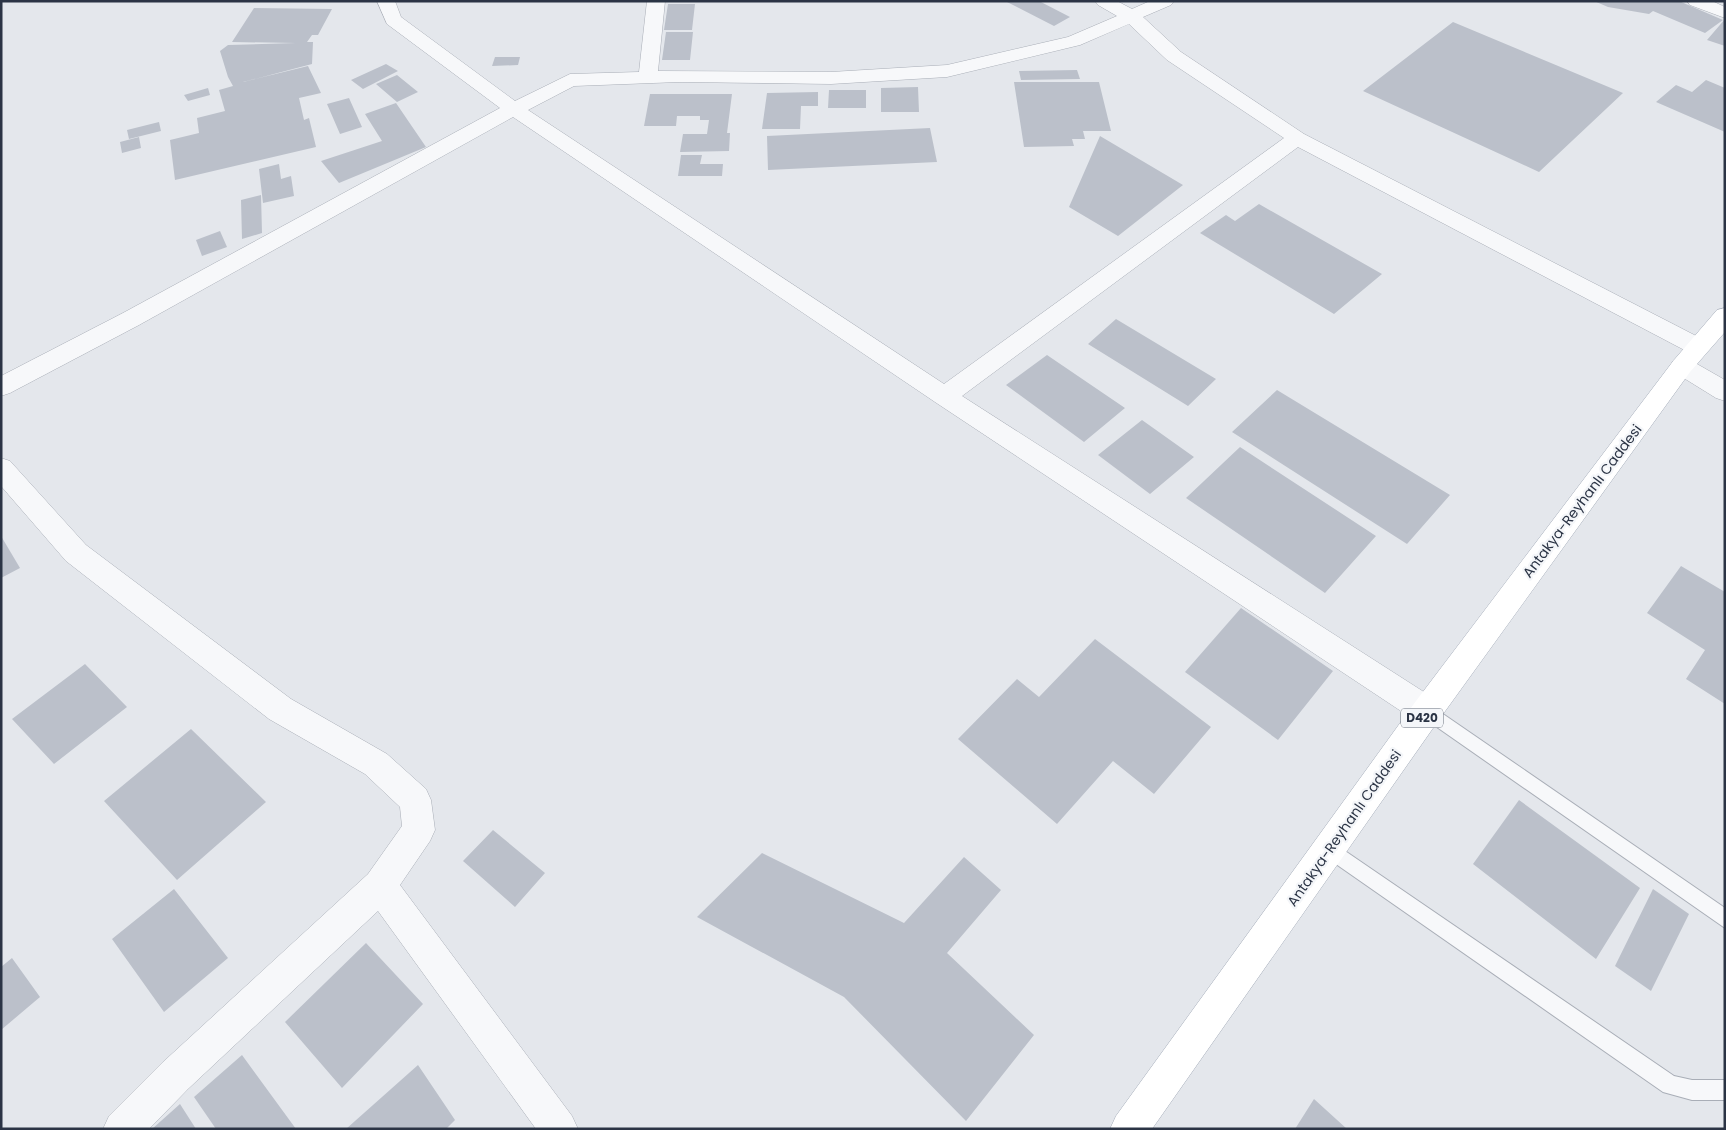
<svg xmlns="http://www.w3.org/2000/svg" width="1726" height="1130" font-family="Poppins,sans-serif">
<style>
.building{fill:#bbc0ca}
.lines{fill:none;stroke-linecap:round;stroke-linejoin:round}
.service-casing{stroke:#a9aeb7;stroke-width:2}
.minor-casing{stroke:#a9aeb7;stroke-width:1}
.primary-casing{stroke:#a3abb8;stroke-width:1}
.service{fill:#f7f8fa;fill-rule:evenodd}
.minor{fill:#f7f8fa;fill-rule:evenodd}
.primary{fill:#fff;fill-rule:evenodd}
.labels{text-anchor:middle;stroke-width:4.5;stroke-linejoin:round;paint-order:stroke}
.shield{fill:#f4f6f9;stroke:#676e7b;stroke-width:1}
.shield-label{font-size:12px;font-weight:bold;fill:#2b3445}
.street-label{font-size:14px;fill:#2b3445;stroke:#f4f6f9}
</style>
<rect width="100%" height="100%" fill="#e4e7ec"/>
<path class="building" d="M 1009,1 L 1039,1 L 1070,17 L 1054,26 L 1007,2 Z
M 1594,1 L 1679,1 L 1723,20 L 1705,33 L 1653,11 L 1649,14 L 1608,7 Z
M 668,4 L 695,4 L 692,30 L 664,30 Z
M 254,8 L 332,9 L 318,35 L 312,35 L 307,42 L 313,42 L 312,64 L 243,82 L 308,66 L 321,93 L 299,98 L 304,120 L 309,118 L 316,147 L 175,180 L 170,140 L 199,133 L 197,118 L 225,111 L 219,90 L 233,86 L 228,77 L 220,51 L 228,45 L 296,43 L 232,42 Z
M 1725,19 L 1725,46 L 1707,40 Z
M 1453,22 L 1623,93 L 1539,172 L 1363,91 Z
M 666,32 L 693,32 L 690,60 L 662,60 Z
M 495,57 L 520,57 L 518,65 L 492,66 Z
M 386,64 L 398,71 L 363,89 L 351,80 Z
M 1077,70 L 1080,79 L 1021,80 L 1019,71 Z
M 397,75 L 418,92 L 397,102 L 376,84 Z
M 1706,80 L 1725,88 L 1725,132 L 1656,102 L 1676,85 L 1692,92 Z
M 1014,82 L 1099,82 L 1111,131 L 1083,131 L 1085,139 L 1072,139 L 1074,146 L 1024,147 Z
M 918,87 L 919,112 L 881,112 L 881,88 Z
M 208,88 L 210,95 L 188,101 L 184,95 Z
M 829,90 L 866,90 L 866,108 L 828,108 Z
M 818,92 L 818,106 L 801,106 L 800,129 L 762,129 L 767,93 Z
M 650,94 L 732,94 L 727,133 L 730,133 L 729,151 L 680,152 L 683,134 L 707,134 L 709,120 L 700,120 L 700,116 L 677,116 L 676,126 L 644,126 Z
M 349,98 L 362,127 L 340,134 L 327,104 Z
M 396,103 L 426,147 L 339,183 L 321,161 L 382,141 L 365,114 Z
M 159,122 L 161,131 L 129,139 L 127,130 Z
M 930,128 L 937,162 L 768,170 L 767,136 Z
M 1100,136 L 1183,185 L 1118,236 L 1069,207 Z
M 139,137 L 141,148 L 122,153 L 120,142 Z
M 681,155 L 702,155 L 700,164 L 723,164 L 722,176 L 678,176 Z
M 279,164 L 281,179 L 291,176 L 294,196 L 263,203 L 259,169 Z
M 261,195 L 262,233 L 242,239 L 241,200 Z
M 1259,204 L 1382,274 L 1334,314 L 1200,233 L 1226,215 L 1235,221 Z
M 220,231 L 227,247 L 202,256 L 196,240 Z
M 1116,319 L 1216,379 L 1188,406 L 1088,344 Z
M 1047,355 L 1125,408 L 1084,442 L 1006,385 Z
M 1277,390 L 1450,495 L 1407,544 L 1232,432 Z
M 1142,420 L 1194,457 L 1150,494 L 1098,455 Z
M 1240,447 L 1376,536 L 1325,593 L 1186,498 Z
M 1,536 L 20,568 L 1,578 Z
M 1681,566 L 1725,592 L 1725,704 L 1686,679 L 1705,650 L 1647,613 Z
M 1241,608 L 1333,671 L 1278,740 L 1185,672 Z
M 1095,639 L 1211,727 L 1154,794 L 1113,761 L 1057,824 L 958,739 L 1017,679 L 1039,697 Z
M 85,664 L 127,707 L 54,764 L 12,719 Z
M 191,729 L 266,802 L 177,880 L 104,801 Z
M 1519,800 L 1640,888 L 1596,959 L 1473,864 Z
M 493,830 L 545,873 L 515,907 L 463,861 Z
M 762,853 L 904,923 L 964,857 L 1001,890 L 947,953 L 1034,1035 L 966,1121 L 844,997 L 697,917 Z
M 174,889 L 228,958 L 164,1012 L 112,939 Z
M 1653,889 L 1689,914 L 1651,991 L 1615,966 Z
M 366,943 L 423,1004 L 342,1088 L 285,1022 Z
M 12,958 L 40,997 L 1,1030 L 1,967 Z
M 242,1055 L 296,1129 L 216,1129 L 194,1097 Z
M 418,1065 L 455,1120 L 446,1129 L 346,1129 Z
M 1314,1099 L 1347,1129 L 1295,1129 Z
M 180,1104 L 196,1129 L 152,1129 Z"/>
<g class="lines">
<defs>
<path id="service" d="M 1427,703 L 1725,908 L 1725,928 L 1421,716 L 1419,711 L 1421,706 Z
M 1329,840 L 1674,1076 L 1692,1080 L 1725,1080 L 1725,1100 L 1692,1100 L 1663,1092 L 1323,855 L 1320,849 L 1323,843 Z"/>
<path id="minor" d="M 377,1 L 395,1 L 401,17 L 515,101 L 570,74 L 639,72 L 647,1 L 665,1 L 658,71 L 831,72 L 947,65 L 1068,37 L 1117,16 L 1098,5 L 1095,1 L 1117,1 L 1132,9 L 1150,1 L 1174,1 L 1171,5 L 1143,17 L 1181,52 L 1304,134 L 1706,341 L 1710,347 L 1706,353 L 1698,356 L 1690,353 L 1298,147 L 962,396 L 1438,701 L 1442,711 L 1438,721 L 1427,725 L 1416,721 L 935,402 L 513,117 L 139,325 L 10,393 L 1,396 L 1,376 L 123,313 L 500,108 L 387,24 ZM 1129,24 L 1167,60 L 1284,138 L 944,384 L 528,110 L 574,86 L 679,82 L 831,84 L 947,77 L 1080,45 Z
M 1687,1 L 1712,1 L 1725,7 L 1725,18 L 1690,5 Z
M 1682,357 L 1690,360 L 1725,380 L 1725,401 L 1716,398 L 1674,372 L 1670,366 L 1674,360 Z
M 1,458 L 10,461 L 86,545 L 291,699 L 387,754 L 426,789 L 431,800 L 435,830 L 430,841 L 400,885 L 572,1116 L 578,1129 L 536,1129 L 378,911 L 188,1089 L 149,1129 L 103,1129 L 109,1116 L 162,1063 L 368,874 L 402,826 L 400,807 L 365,774 L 269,719 L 66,561 L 1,486 Z"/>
<path id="primary" d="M 1725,308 L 1725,332 L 1690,372 L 1438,721 L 1152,1129 L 1110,1129 L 1116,1116 L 1416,701 L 1674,360 L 1717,310 Z"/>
</defs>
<use href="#service" class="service-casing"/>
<use href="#minor" class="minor-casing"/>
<use href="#primary" class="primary-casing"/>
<use href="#service" class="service"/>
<use href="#minor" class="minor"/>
<use href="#primary" class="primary"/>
</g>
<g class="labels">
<rect class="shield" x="1401" y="708.5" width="42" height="19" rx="4"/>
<g class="shield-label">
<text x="1422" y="722">D420</text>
</g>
<g class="street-label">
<text transform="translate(1582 501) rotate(-53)" y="5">Antakya-Reyhanlı Caddesi</text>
<text transform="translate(1344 828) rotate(-55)" y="5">Antakya-Reyhanlı Caddesi</text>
</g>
</g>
<rect width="1726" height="1130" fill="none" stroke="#2b3445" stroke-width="5"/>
</svg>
